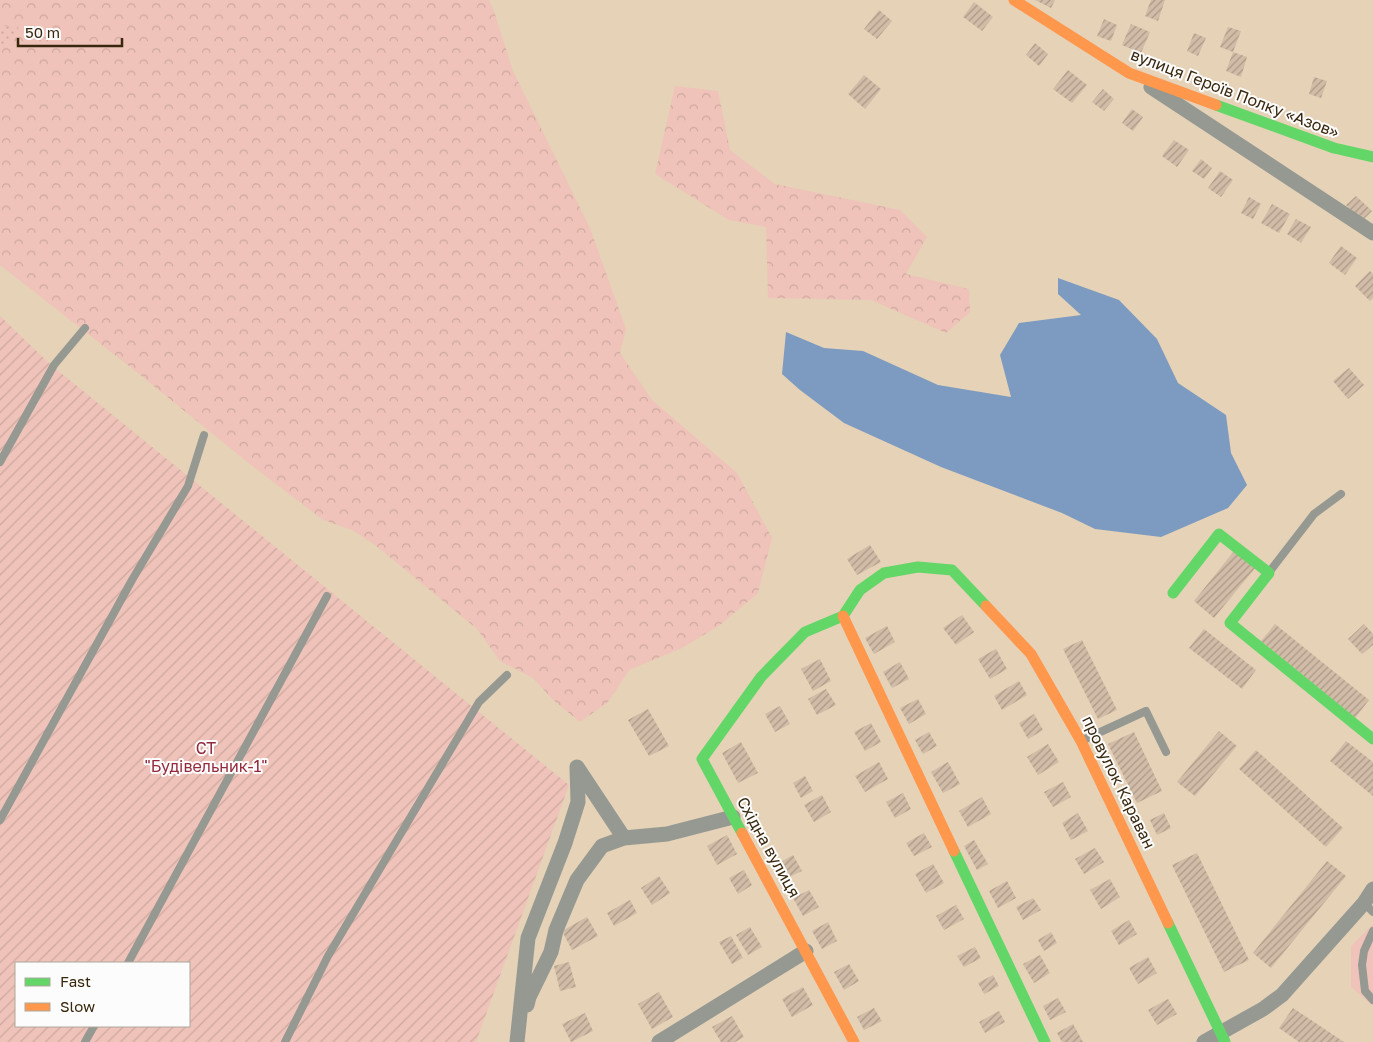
<svg xmlns="http://www.w3.org/2000/svg" width="1373" height="1042" font-family="'Golos Text',sans-serif">
<style>
.grass{fill:url(#grass-dots)}
.forest{fill:url(#forest-crowns)}
.garden{fill:url(#garden-furrows);fill-rule:evenodd}
.pitch{fill:#efc3b9}
.water{fill:#7d9bc0}
.building{fill:url(#building-hatch)}
.lines{fill:none;stroke-linecap:round;stroke-linejoin:round}
.lane{stroke:#959992;stroke-width:8}
.street{stroke:#959992;stroke-width:15}
.fast{stroke:#63d668;stroke-width:11}
.slow{stroke:#ff974d;stroke-width:11}
.labels{text-anchor:middle;stroke-width:4;stroke-linejoin:round;paint-order:stroke}
.street-label{font-size:16px;fill:#38270d;stroke:#fcfcfc}
.park-label{font-size:16px;fill:#95283b;stroke:#fcfcfc}
</style>
<defs>
<pattern id="grass-dots" width="8" height="8" patternUnits="userSpaceOnUse" patternTransform="scale(1.25)"><rect width="8" height="8" fill="#efc3b9"/><path d="M2 2h.1M6 6h.1" fill="none" stroke="#cea89e" stroke-width="1.8" stroke-linecap="round"/></pattern>
<pattern id="forest-crowns" width="20" height="18" patternUnits="userSpaceOnUse" patternTransform="scale(1.25)"><rect width="20" height="18" fill="#efc3b9"/><path d="M2 6a3 3 0 1 1 6 0M12 15a3 3 0 1 1 6 0" fill="none" stroke="#cea89e"/></pattern>
<pattern id="garden-furrows" width="10" height="10" patternUnits="userSpaceOnUse" patternTransform="scale(1.25)"><rect width="10" height="10" fill="#efc3b9"/><path d="M-1 1l2-2M0 10L10 0M9 11l2-2" fill="none" stroke="#cea89e"/></pattern>
<pattern id="building-hatch" width="6" height="6" patternUnits="userSpaceOnUse" patternTransform="scale(1.25)"><rect width="6" height="6" fill="#d1bca7"/><path d="M-1 1l2-2M0 6l6-6M5 7l2-2" fill="none" stroke="#ab9986"/></pattern>
</defs>
<rect width="100%" height="100%" fill="#e5d2b7"/>
<path class="grass" d="M 2,26 L 23,27 L 8,43 L 0,49 L 0,28 Z"/>
<path class="forest" d="M 0,0 L 489,0 L 494,11 L 513,71 L 590,228 L 626,329 L 620,353 L 652,400 L 737,473 L 772,538 L 758,593 L 720,625 L 682,648 L 629,670 L 608,702 L 580,722 L 553,700 L 533,678 L 500,661 L 477,629 L 375,545 L 352,530 L 323,520 L 246,461 L 139,374 L 0,265 L 0,49 L 8,43 L 22,28 L 3,26 L 0,28 Z
M 675,86 L 718,91 L 730,150 L 775,184 L 900,210 L 927,237 L 906,274 L 969,289 L 970,312 L 946,333 L 871,300 L 768,298 L 766,227 L 729,220 L 655,174 Z"/>
<path class="garden" d="M 0,316 L 51,365 L 569,785 L 476,1042 L 0,1042 ZM 16,963 L 189,963 L 189,1026 L 16,1026 Z"/>
<path class="pitch" d="M 1373,924 L 1373,1006 L 1351,987 L 1351,946 Z"/>
<path class="water" d="M 1058,278 L 1119,300 L 1157,339 L 1178,383 L 1226,415 L 1231,453 L 1247,485 L 1228,508 L 1161,537 L 1095,529 L 1062,513 L 941,467 L 844,423 L 800,390 L 782,374 L 786,332 L 824,348 L 863,351 L 938,385 L 1011,397 L 1000,355 L 1019,323 L 1081,315 L 1058,294 Z"/>
<path class="building" d="M 1035,0 L 1055,0 L 1051,8 Z
M 1151,0 L 1165,0 L 1158,21 L 1145,16 Z
M 974,2 L 993,17 L 982,31 L 963,17 Z
M 879,10 L 892,21 L 877,39 L 864,29 Z
M 1104,19 L 1117,25 L 1111,41 L 1097,36 Z
M 1131,24 L 1150,32 L 1141,53 L 1122,45 Z
M 1228,27 L 1241,31 L 1233,52 L 1220,47 Z
M 1194,33 L 1206,38 L 1198,56 L 1187,51 Z
M 1035,43 L 1048,54 L 1039,66 L 1026,55 Z
M 1233,52 L 1247,57 L 1241,77 L 1226,71 Z
M 1068,70 L 1087,85 L 1072,103 L 1053,89 Z
M 864,75 L 881,89 L 865,109 L 848,94 Z
M 1314,77 L 1327,81 L 1321,98 L 1309,94 Z
M 1103,89 L 1114,99 L 1104,111 L 1092,102 Z
M 1132,109 L 1143,117 L 1133,131 L 1122,123 Z
M 1174,140 L 1189,150 L 1177,167 L 1162,156 Z
M 1201,159 L 1212,168 L 1204,179 L 1192,171 Z
M 1220,171 L 1233,180 L 1221,197 L 1208,188 Z
M 1356,196 L 1372,211 L 1362,221 L 1346,205 Z
M 1249,197 L 1261,204 L 1253,219 L 1241,213 Z
M 1272,204 L 1290,214 L 1279,233 L 1261,223 Z
M 1296,219 L 1311,227 L 1301,243 L 1287,234 Z
M 1341,246 L 1357,258 L 1345,275 L 1329,263 Z
M 1370,271 L 1373,274 L 1373,298 L 1370,301 L 1355,286 Z
M 1349,368 L 1364,385 L 1348,399 L 1333,381 Z
M 870,545 L 881,562 L 857,575 L 847,559 Z
M 1235,550 L 1256,567 L 1214,618 L 1194,601 Z
M 962,615 L 974,632 L 956,645 L 943,628 Z
M 1275,624 L 1369,700 L 1355,718 L 1261,641 Z
M 1364,624 L 1373,634 L 1373,645 L 1362,654 L 1348,639 Z
M 887,626 L 895,642 L 874,654 L 865,638 Z
M 1204,629 L 1256,670 L 1242,689 L 1189,648 Z
M 1082,640 L 1117,710 L 1098,719 L 1063,649 Z
M 996,649 L 1007,669 L 990,679 L 978,659 Z
M 820,659 L 831,681 L 813,691 L 801,669 Z
M 900,662 L 909,679 L 892,688 L 883,672 Z
M 1019,681 L 1027,695 L 1002,710 L 994,696 Z
M 826,689 L 836,705 L 817,715 L 808,699 Z
M 918,699 L 926,714 L 909,724 L 900,708 Z
M 780,706 L 790,724 L 775,732 L 765,714 Z
M 648,709 L 669,746 L 649,756 L 628,720 Z
M 1034,714 L 1043,730 L 1028,739 L 1019,723 Z
M 871,723 L 881,742 L 865,751 L 854,732 Z
M 1219,731 L 1237,746 L 1195,796 L 1177,782 Z
M 929,732 L 937,746 L 923,754 L 915,740 Z
M 1134,732 L 1162,791 L 1137,803 L 1108,744 Z
M 1346,741 L 1373,762 L 1373,796 L 1330,761 Z
M 741,742 L 758,773 L 738,783 L 722,753 Z
M 1048,744 L 1059,762 L 1038,775 L 1027,757 Z
M 1256,750 L 1343,828 L 1326,847 L 1239,769 Z
M 879,762 L 888,779 L 865,792 L 855,776 Z
M 948,762 L 960,784 L 943,793 L 931,772 Z
M 805,776 L 813,791 L 801,798 L 793,783 Z
M 1063,782 L 1071,797 L 1053,807 L 1044,792 Z
M 903,793 L 911,809 L 895,818 L 886,802 Z
M 822,795 L 831,812 L 814,822 L 804,805 Z
M 982,797 L 991,814 L 968,827 L 959,811 Z
M 1078,813 L 1088,831 L 1071,840 L 1062,823 Z
M 1164,813 L 1171,828 L 1157,835 L 1150,820 Z
M 924,833 L 932,847 L 914,856 L 906,843 Z
M 727,835 L 737,854 L 717,865 L 707,846 Z
M 974,840 L 988,864 L 977,870 L 964,846 Z
M 1095,848 L 1104,862 L 1084,874 L 1075,859 Z
M 1197,853 L 1249,960 L 1224,972 L 1172,865 Z
M 793,855 L 802,871 L 785,879 L 777,864 Z
M 1327,861 L 1346,876 L 1271,968 L 1253,953 Z
M 933,864 L 944,883 L 926,893 L 915,874 Z
M 744,870 L 752,885 L 738,894 L 729,878 Z
M 659,876 L 670,893 L 652,905 L 641,888 Z
M 1110,879 L 1120,897 L 1101,909 L 1090,890 Z
M 1007,881 L 1016,898 L 998,908 L 989,891 Z
M 809,890 L 819,907 L 803,916 L 793,898 Z
M 1033,898 L 1041,910 L 1023,920 L 1016,907 Z
M 630,900 L 637,913 L 614,926 L 607,913 Z
M 956,905 L 964,919 L 944,930 L 936,916 Z
M 587,917 L 598,936 L 572,950 L 562,931 Z
M 1129,920 L 1137,934 L 1119,945 L 1111,931 Z
M 828,922 L 837,941 L 822,949 L 812,931 Z
M 750,927 L 762,947 L 748,955 L 736,935 Z
M 1051,932 L 1057,943 L 1044,951 L 1038,940 Z
M 731,936 L 743,958 L 732,964 L 719,942 Z
M 975,947 L 981,958 L 964,967 L 957,956 Z
M 1040,955 L 1050,973 L 1034,983 L 1023,964 Z
M 1148,957 L 1157,973 L 1138,984 L 1129,968 Z
M 569,962 L 576,987 L 560,991 L 554,966 Z
M 849,964 L 859,981 L 844,990 L 834,972 Z
M 993,975 L 999,986 L 984,994 L 978,983 Z
M 803,987 L 813,1005 L 792,1017 L 782,999 Z
M 659,992 L 673,1017 L 652,1029 L 638,1004 Z
M 1058,998 L 1066,1012 L 1050,1020 L 1043,1006 Z
M 1168,999 L 1177,1014 L 1157,1025 L 1148,1010 Z
M 874,1008 L 882,1021 L 864,1030 L 857,1017 Z
M 1293,1008 L 1344,1042 L 1299,1042 L 1279,1028 Z
M 999,1011 L 1005,1022 L 985,1033 L 979,1022 Z
M 585,1013 L 593,1031 L 571,1042 L 562,1024 Z
M 732,1016 L 744,1037 L 735,1042 L 721,1042 L 712,1027 Z
M 1073,1024 L 1083,1042 L 1062,1042 L 1057,1033 Z"/>
<g class="lines">
<path class="lane" d="M 0,462 L 54,365 L 85,328
M 1270,571 L 1314,514 L 1341,494
M 1083,740 L 1146,711 L 1166,752
M 0,820 L 132,580 L 188,486 L 204,435
M 1364,903 L 1373,912
M 1373,931 L 1364,951 L 1362,965 L 1365,991 L 1373,1000
M 128,963 L 327,596
M 85,1042 L 94,1026
M 285,1042 L 328,956 L 479,702 L 507,675"/>
<path class="street" d="M 1151,87 L 1373,233
M 577,767 L 624,838 L 667,834 L 733,817
M 527,1005 L 529,997 L 551,952 L 556,930 L 577,880 L 602,846 L 624,838
M 517,1042 L 528,938 L 565,843 L 578,802 L 577,767
M 659,1042 L 806,951
M 1204,1042 L 1263,1009 L 1282,995 L 1364,903 L 1373,889"/>
<path class="fast" d="M 1216,105 L 1334,148 L 1373,157
M 1173,593 L 1219,534 L 1269,573 L 1230,623 L 1373,739
M 742,833 L 702,759 L 761,677 L 805,632 L 843,616 L 860,590 L 884,573 L 918,567 L 952,570 L 986,606
M 954,851 L 1045,1042
M 1168,923 L 1225,1042"/>
<path class="slow" d="M 1014,0 L 1129,73 L 1216,105
M 986,606 L 1031,654 L 1081,741 L 1168,923
M 843,616 L 954,851
M 742,833 L 854,1042"/>
</g>
<g class="labels">
<g class="street-label">
<text transform="translate(1235 93) rotate(21)" y="6">вулиця Героїв Полку «Азов»</text>
<text transform="translate(1119 782) rotate(64)" y="6">провулок Караван</text>
<text transform="translate(769 847) rotate(61)" y="6">Східна вулиця</text>
</g>
<g class="park-label">
<text x="206" y="754">СТ<tspan x="206" dy="18">"Будівельник-1"</tspan></text>
</g>
</g>
<rect x="15" y="962" width="175" height="65" fill="#fcfcfc" stroke="#aea79c"/>
<rect x="25" y="978" width="25" height="8" fill="#63d668" stroke="#aea79c"/>
<text x="60" y="987" font-size="15" fill="#38270d">Fast</text>
<rect x="25" y="1003" width="25" height="8" fill="#ff974d" stroke="#aea79c"/>
<text x="60" y="1012" font-size="15" fill="#38270d">Slow</text>
<path d="M18 38v8h104v-8" fill="none" stroke="#38270d" stroke-width="2.5"/>
<text x="25" y="38" font-size="15" fill="#38270d" stroke="#fcfcfc" stroke-width="4" paint-order="stroke">50 m</text>
</svg>
